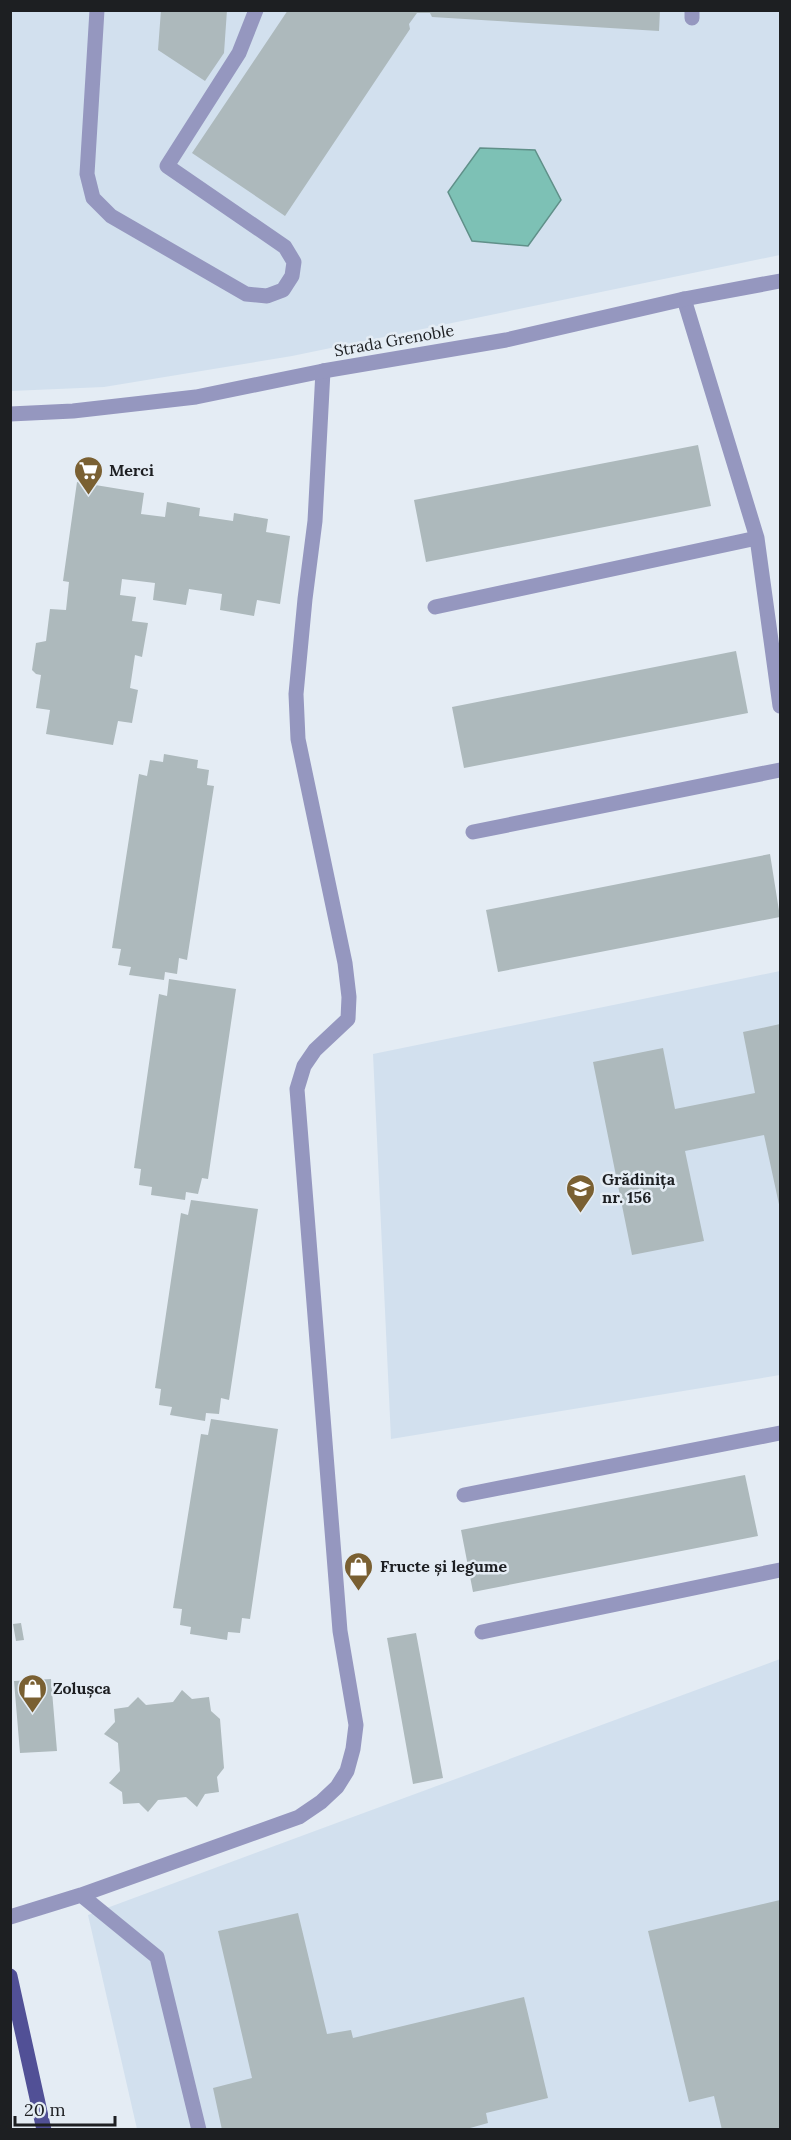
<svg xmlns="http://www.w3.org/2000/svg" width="791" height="2140" font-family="Lora,serif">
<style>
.built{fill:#d2e0ee}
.water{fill:#7dc1b5;stroke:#609089;stroke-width:1.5}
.building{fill:#adb9bc}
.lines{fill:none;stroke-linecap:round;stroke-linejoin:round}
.lane{stroke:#9597bf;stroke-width:15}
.street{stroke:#9597bf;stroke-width:15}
.primary{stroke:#515096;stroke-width:15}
.labels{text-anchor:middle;stroke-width:5;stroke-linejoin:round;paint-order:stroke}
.street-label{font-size:16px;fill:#1d1f22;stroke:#e4ecf4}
.poi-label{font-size:16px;font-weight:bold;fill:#1d1f22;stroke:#e4ecf4;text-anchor:start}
</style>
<rect width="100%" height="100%" fill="#e4ecf4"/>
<path class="built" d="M 10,11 L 780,11 L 780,255 L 292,356 L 104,387 L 11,391 Z
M 780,971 L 780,1375 L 391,1439 L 373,1054 Z
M 780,1659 L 780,2129 L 137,2129 L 88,1915 Z"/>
<path class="water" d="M 480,148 L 535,150 L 561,200 L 528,246 L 472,241 L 448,192 Z"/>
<path class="building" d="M 161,10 L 227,10 L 224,53 L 205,81 L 158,50 Z
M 288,10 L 660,10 L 659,31 L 432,17 L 430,13 L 417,13 L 409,24 L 410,29 L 285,216 L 192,153 Z
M 698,445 L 711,506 L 426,562 L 414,500 Z
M 77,482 L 144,493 L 141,514 L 165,517 L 167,502 L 200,508 L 199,516 L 233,521 L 234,513 L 268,519 L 266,532 L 290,536 L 280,604 L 257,600 L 254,616 L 220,610 L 222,594 L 189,589 L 186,605 L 153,600 L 155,583 L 122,579 L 120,595 L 136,597 L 132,621 L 148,623 L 142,657 L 135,655 L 130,688 L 138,690 L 132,723 L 118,721 L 113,745 L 46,734 L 50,710 L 36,708 L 41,675 L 36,674 L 32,670 L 36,643 L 46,641 L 50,609 L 66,610 L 69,582 L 63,581 Z
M 736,651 L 748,713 L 464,768 L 452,707 Z
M 164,754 L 198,760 L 197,768 L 209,770 L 207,785 L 214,786 L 187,960 L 179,958 L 177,974 L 165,972 L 164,980 L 129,975 L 131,967 L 118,965 L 121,949 L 112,948 L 139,774 L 147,776 L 150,760 L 163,762 Z
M 770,854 L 780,917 L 498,972 L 486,910 Z
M 169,979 L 236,989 L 208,1179 L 202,1178 L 198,1194 L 186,1192 L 185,1200 L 151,1195 L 152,1187 L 139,1185 L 141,1169 L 134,1168 L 159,994 L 167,996 Z
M 780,1024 L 780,1209 L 764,1135 L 685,1151 L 704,1241 L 632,1255 L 593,1062 L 663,1048 L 675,1109 L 755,1093 L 743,1032 Z
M 191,1200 L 258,1209 L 229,1400 L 221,1398 L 219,1414 L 206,1413 L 205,1421 L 170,1415 L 172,1407 L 159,1405 L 161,1389 L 155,1388 L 181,1213 L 188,1215 Z
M 211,1419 L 278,1429 L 250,1619 L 242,1618 L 240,1633 L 228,1632 L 227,1640 L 190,1634 L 191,1627 L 180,1625 L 182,1609 L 173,1608 L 201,1434 L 208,1435 Z
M 745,1475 L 758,1536 L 473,1592 L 461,1530 Z
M 21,1623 L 24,1640 L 16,1641 L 13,1624 Z
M 416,1633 L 443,1778 L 413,1784 L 387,1638 Z
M 51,1679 L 57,1751 L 20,1753 L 14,1681 Z
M 182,1690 L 192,1699 L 209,1697 L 211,1711 L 220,1719 L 224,1768 L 217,1777 L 219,1792 L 205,1794 L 197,1807 L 186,1797 L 158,1800 L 148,1812 L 139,1803 L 123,1804 L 122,1792 L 109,1783 L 120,1771 L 118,1743 L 104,1734 L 115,1722 L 114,1709 L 128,1707 L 138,1697 L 146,1705 L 173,1702 Z
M 780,1900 L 780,2130 L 722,2130 L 714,2096 L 689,2102 L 648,1931 Z
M 298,1913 L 327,2034 L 351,2030 L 353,2038 L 524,1997 L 548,2098 L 486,2113 L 488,2123 L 463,2130 L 222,2130 L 213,2088 L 252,2078 L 218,1931 Z"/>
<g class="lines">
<path class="lane" d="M 97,10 L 87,174 L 93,198 L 111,216 L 246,294 L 267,296 L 283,290 L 292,276 L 294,262 L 285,247 L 167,166 L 239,53 L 256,10
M 692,18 L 692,10
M 684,299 L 757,538 L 780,706
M 435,607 L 757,538
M 473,832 L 780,770
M 464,1495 L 780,1433
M 482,1632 L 780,1570
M 81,1895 L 157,1957 L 199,2130
M 10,1917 L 81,1895 L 299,1817 L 321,1802 L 337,1787 L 347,1771 L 353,1749 L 356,1725 L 340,1631 L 297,1089 L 304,1066 L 315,1050 L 348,1019 L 349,997 L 345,963 L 298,739 L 296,694 L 305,599 L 315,521 L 323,371"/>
<path class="street" d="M 10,414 L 73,411 L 196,397 L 323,371 L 506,340 L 684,299 L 780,281"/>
<path class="primary" d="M 10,1976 L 44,2130"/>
</g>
<defs>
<symbol id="supermarket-pin" viewBox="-11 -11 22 30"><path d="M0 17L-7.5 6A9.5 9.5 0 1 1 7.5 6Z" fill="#7a6032" stroke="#e4ecf4"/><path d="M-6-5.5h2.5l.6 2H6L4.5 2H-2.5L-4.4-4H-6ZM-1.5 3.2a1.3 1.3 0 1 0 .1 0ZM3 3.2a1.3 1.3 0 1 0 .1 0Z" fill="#fff"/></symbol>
<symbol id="school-pin" viewBox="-11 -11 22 30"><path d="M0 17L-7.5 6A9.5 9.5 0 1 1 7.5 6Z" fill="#7a6032" stroke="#e4ecf4"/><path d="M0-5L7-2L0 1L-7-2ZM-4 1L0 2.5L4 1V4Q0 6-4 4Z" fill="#fff"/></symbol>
<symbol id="shop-pin" viewBox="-11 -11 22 30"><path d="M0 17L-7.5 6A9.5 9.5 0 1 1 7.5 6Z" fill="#7a6032" stroke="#e4ecf4"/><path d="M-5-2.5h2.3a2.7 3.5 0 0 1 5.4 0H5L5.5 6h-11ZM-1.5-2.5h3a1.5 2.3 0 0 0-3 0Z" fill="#fff"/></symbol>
</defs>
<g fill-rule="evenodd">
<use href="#supermarket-pin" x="72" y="454" width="33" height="45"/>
<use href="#school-pin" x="564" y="1172" width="33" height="45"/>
<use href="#shop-pin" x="342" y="1550" width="33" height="45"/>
<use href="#shop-pin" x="16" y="1672" width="33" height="45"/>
</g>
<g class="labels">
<g class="street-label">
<text transform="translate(394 340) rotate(-10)" y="6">Strada Grenoble</text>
</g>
<g class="poi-label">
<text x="109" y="476">Merci</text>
<text x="602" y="1185">Grădinița<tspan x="602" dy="18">nr. 156</tspan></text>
<text x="380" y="1572">Fructe și legume</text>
<text x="53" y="1694">Zolușca</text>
</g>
</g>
<rect width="791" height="2140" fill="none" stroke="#1d1f22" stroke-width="24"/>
<path d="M15 2116v9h100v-9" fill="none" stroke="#1d1f22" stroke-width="3"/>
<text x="24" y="2116" font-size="18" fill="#1d1f22" stroke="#e4ecf4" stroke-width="4.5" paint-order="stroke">20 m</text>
</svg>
